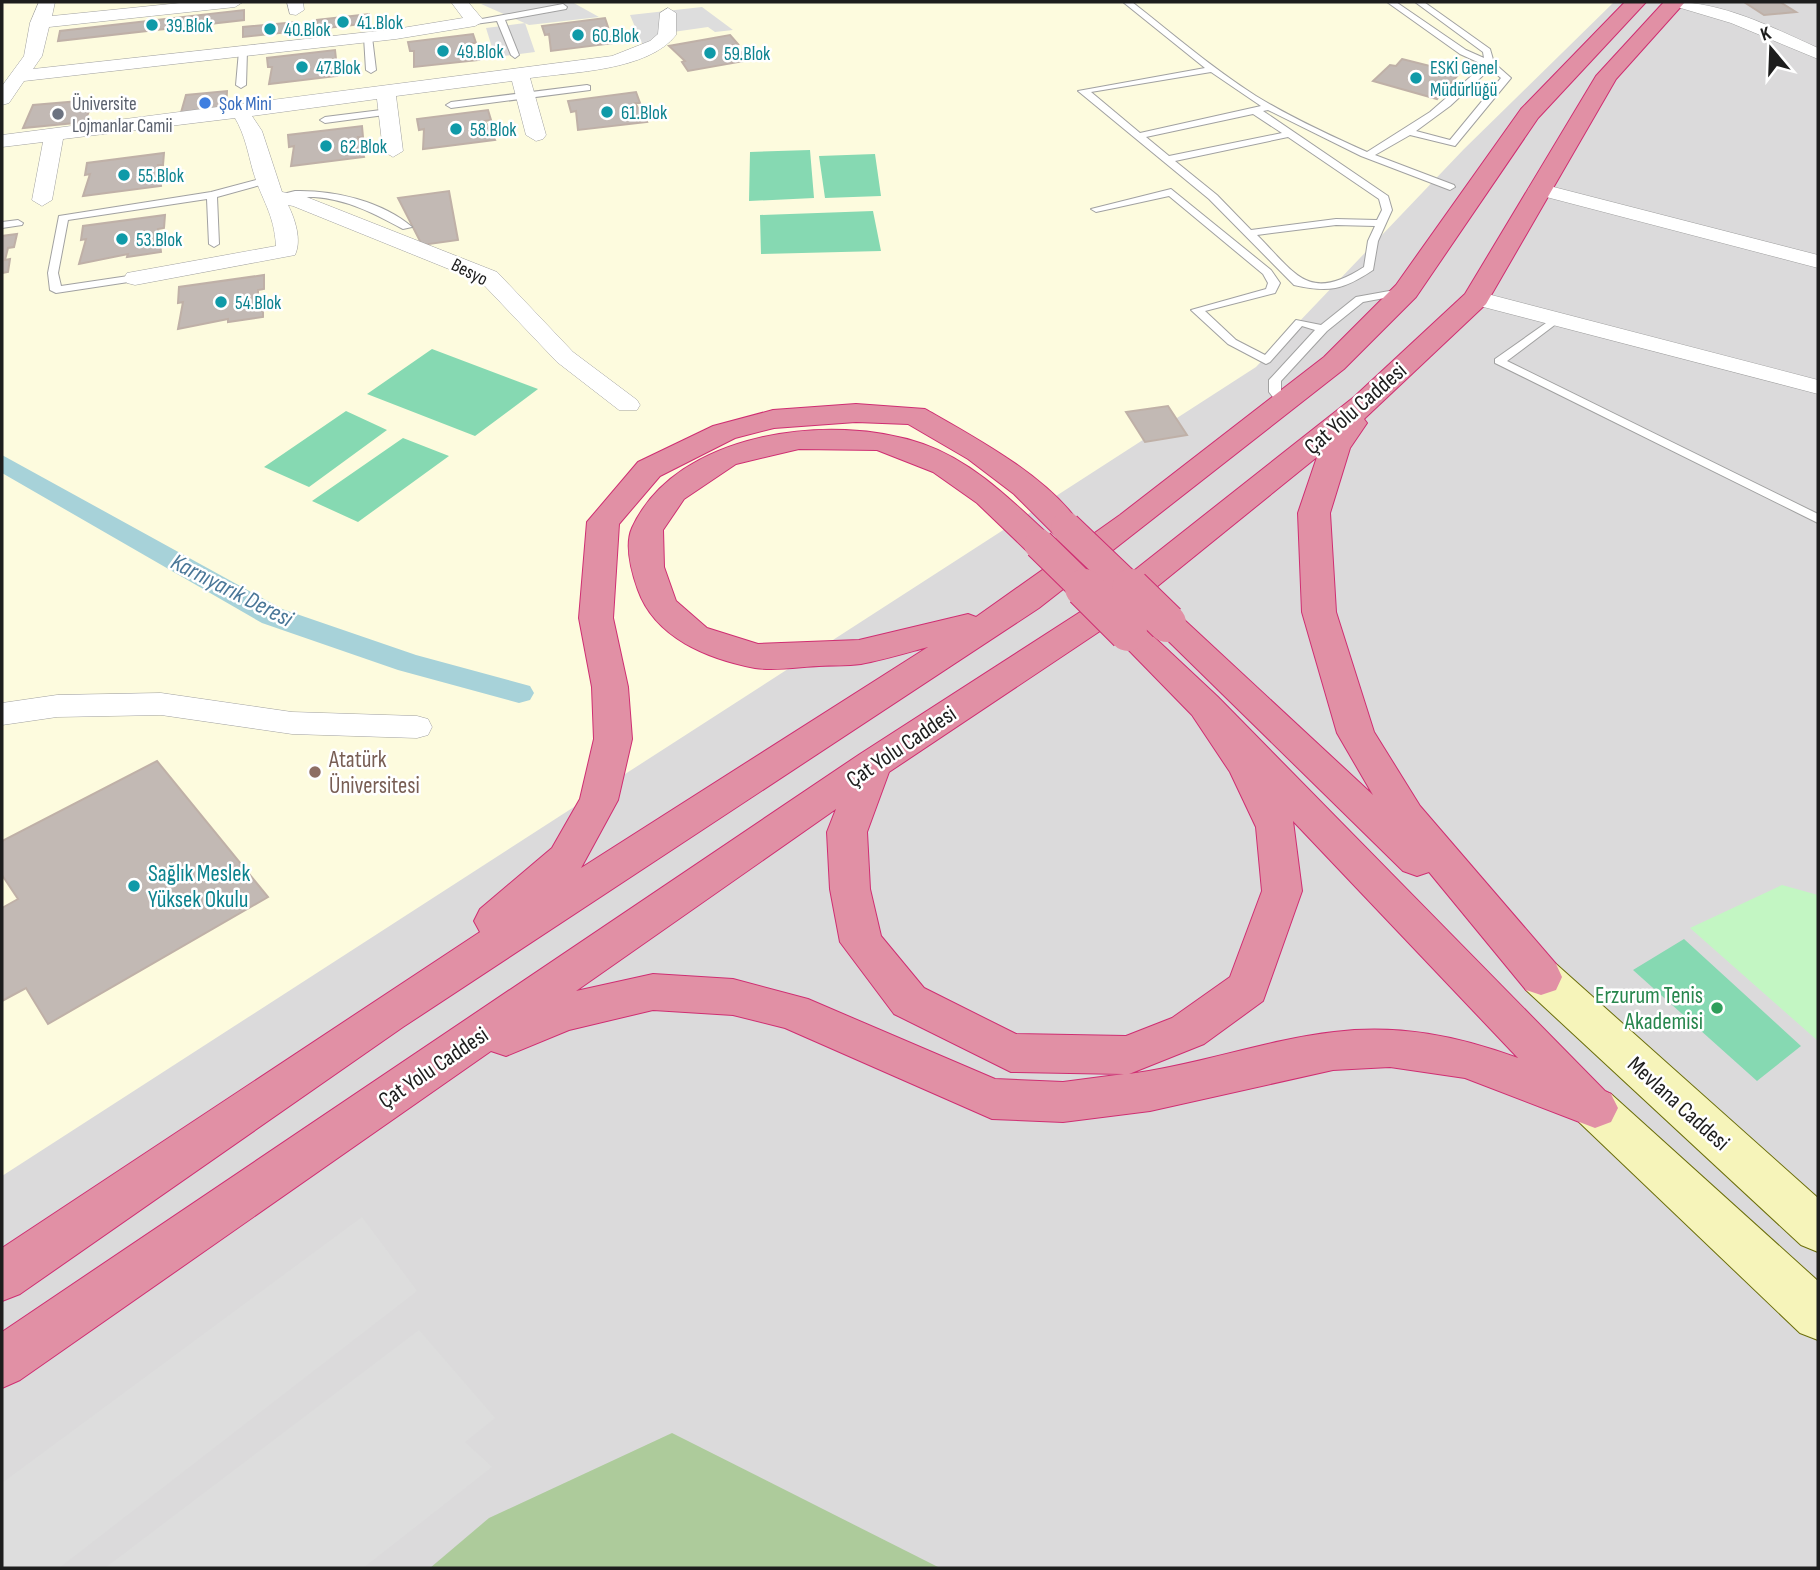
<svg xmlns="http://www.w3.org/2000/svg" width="1820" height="1570" font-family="'Sofia Sans Condensed',sans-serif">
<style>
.residential{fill:#dbdadb}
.education{fill:#fdfbde}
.forest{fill:#adcb9b}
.park{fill:#c3f6c3}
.pitch{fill:#86d9b2}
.parking{fill:#ddd}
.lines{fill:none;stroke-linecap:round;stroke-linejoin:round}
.canal{fill:#a7d2d9;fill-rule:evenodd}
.building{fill:#c2b9b4;stroke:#bfb0a7;stroke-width:2}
.lane-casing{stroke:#a1a1a1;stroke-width:2}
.street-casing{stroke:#a1a1a1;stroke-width:1}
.secondary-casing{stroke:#6b6e0b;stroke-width:2}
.highway-casing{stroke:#cf2e72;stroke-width:2}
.lane{fill:#fff;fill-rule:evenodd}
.street{fill:#fff;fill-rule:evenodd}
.secondary{fill:#f6f4ba;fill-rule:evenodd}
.highway{fill:#e190a5;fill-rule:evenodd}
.highway-bridge-far1-casing{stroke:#cf2e72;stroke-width:32;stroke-linecap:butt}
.highway-bridge-casing{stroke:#cf2e72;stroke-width:40;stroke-linecap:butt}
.highway-bridge-far1{stroke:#e190a5;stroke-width:30}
.highway-bridge{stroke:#e190a5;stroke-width:38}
.culture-dot{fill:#0f9aa8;stroke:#fff;stroke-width:2.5}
.shop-dot{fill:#3f7fe0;stroke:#fff;stroke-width:2.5}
.worship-dot{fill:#6b7280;stroke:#fff;stroke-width:2.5}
.education-dot{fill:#8d6e63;stroke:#fff;stroke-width:2.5}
.leisure-dot{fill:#2e9e5b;stroke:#fff;stroke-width:2.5}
.labels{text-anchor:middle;stroke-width:5;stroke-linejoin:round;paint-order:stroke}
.far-culture-label{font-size:19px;fill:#0d838f;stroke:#fff;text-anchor:start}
.far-worship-label{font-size:19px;fill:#5b616d;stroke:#fff;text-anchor:start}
.far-shop-label{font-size:19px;fill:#366cbe;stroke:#fff;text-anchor:start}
.far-street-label{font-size:19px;fill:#1d1d1d;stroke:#fff}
.street-label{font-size:23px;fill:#1d1d1d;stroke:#fff}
.education-label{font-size:23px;fill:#785e54;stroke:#fff;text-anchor:start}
.culture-label{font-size:23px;fill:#0d838f;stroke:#fff;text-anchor:start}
.leisure-label{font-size:23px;fill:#27864d;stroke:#fff;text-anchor:end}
.water-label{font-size:24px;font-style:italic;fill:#4a7798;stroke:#fff}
</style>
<rect width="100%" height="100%" fill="#eeeae4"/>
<path class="residential" d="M 2,2 L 1818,2 L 1818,1568 L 2,1568 Z"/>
<path class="education" d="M 2,2 L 1614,2 L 1464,149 L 1256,367 L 2,1176 Z"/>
<path class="forest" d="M 672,1433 L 940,1568 L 430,1568 L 489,1518 Z"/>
<path class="park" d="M 1782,885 L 1818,895 L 1818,1041 L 1690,928 Z"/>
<path class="pitch" d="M 810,150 L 814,198 L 749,201 L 750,152 Z
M 875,154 L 881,196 L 825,198 L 819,156 Z
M 873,211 L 881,251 L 761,254 L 760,215 Z
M 432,349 L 538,389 L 475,436 L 367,394 Z
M 346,411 L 387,430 L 309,487 L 264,467 Z
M 403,438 L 449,456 L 358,522 L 312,501 Z
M 1684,939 L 1801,1046 L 1757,1081 L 1633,970 Z"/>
<path class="parking" d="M 497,2 L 572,2 L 599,17 L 529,25 L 481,4 Z
M 702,7 L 733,30 L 715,32 L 708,27 L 659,34 L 643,46 L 630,15 Z
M 525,23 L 535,52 L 495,57 L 486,28 Z
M 362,1217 L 417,1291 L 59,1568 L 2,1568 L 2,1483 Z
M 419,1330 L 495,1418 L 465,1442 L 492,1467 L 363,1568 L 105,1568 Z"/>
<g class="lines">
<path class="canal" d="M 2,455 L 282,609 L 416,655 L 530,686 L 534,693 L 530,700 L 519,703 L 398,670 L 262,623 L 2,473 Z"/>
</g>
<path class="building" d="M 1744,2 L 1780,2 L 1796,12 L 1764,15 Z
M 244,10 L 244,20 L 58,41 L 60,31 Z
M 369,14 L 370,23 L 318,29 L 317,20 Z
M 605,18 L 608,27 L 604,27 L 614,43 L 551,51 L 549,34 L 545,35 L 542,26 Z
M 296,22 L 297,31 L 243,37 L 243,27 Z
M 473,34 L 476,43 L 471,43 L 479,60 L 414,67 L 414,51 L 410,51 L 408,42 Z
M 730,35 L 738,44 L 733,45 L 750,60 L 688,71 L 682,62 L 685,61 L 669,46 Z
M 335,50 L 336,59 L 331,59 L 337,76 L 269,84 L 272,67 L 268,67 L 267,58 Z
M 1402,59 L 1442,69 L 1440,71 L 1458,75 L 1437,99 L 1373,81 L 1390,65 L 1396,66 Z
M 227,91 L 226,111 L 180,116 L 186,95 Z
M 636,92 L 640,103 L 635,103 L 647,122 L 578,130 L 576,111 L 571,112 L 568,101 Z
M 93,100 L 85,122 L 23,128 L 33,105 Z
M 488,110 L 491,120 L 485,121 L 495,140 L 423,149 L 424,129 L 419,130 L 417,119 Z
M 362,126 L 363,137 L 358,137 L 364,157 L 291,166 L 294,146 L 289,147 L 288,135 Z
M 164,153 L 163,165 L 158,165 L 161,186 L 83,196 L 90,174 L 85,175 L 87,163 Z
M 449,191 L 458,240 L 422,245 L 398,198 Z
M 165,215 L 164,228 L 158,229 L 161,252 L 127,257 L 128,254 L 79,264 L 86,239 L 81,240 L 83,226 Z
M 17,234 L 14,247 L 8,248 L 5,260 L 10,259 L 8,272 L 2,273 L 2,236 Z
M 264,275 L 264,289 L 258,290 L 258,303 L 263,303 L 263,317 L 228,322 L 228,319 L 178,329 L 183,302 L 178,303 L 179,287 Z
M 1168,406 L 1187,435 L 1145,442 L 1126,412 Z
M 157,761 L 268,897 L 48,1024 L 26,988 L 2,1001 L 2,908 L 18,899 L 2,875 L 2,841 Z"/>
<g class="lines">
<defs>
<path id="lane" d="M 1123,2 L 1132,2 C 1173,34 1212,68 1256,96 C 1292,118 1329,135 1367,152 L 1430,112 L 1484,65 L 1460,54 L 1387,2 L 1396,2 L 1466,50 L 1484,58 L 1483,52 L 1415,2 L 1424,2 L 1490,49 L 1494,63 L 1511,78 L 1455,146 L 1410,135 L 1375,155 L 1454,185 L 1455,187 L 1450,190 L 1361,156 L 1268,110 L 1263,111 L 1388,196 L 1392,210 L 1378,241 L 1373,270 C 1343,290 1329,293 1294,285 L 1209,199 L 1078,91 L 1205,68 ZM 1490,69 L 1501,78 L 1450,140 L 1416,131 L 1450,106 ZM 1211,72 L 1261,106 L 1140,133 L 1091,92 ZM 1253,114 L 1282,133 L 1169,156 L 1146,137 ZM 1288,137 L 1379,199 L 1382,210 L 1377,220 L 1336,219 L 1251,230 L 1217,195 L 1175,161 ZM 1336,225 L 1375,226 L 1368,241 L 1364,267 C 1308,303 1296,274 1257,235 Z
M 563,4 L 567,7 L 566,9 L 505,20 L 519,55 L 515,58 L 511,55 L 497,21 L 475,24 L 471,21 Z
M 368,34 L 372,37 L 376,70 L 371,73 L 366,70 L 364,37 Z
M 243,48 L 247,51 L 246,85 L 241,88 L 236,85 L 239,51 Z
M 587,85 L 590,86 L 590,90 L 451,108 L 446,105 L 451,102 Z
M 389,109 L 394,112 L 392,114 L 325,123 L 320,120 L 325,117 Z
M 267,177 L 271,178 L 271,182 L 217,197 L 219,244 L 214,247 L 209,244 L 207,199 L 68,220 L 58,273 L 61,286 L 135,275 L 140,278 L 135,281 L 56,293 L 50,290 L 48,273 L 59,216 L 211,192 Z
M 1171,189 L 1271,270 L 1280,283 L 1275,293 L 1205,311 L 1236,340 L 1265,355 L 1296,320 L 1321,325 L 1356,297 L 1406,288 L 1412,291 L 1406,294 L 1363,302 L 1327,331 L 1281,381 L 1281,392 L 1290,403 L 1288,406 L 1280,406 L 1269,392 L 1269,380 L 1315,330 L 1302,326 L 1270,362 L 1266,364 L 1228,344 L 1191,310 L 1266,289 L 1268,283 L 1263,274 L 1169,196 L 1096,212 L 1091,209 Z
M 295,191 C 334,190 382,201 412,227 L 403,229 C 375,214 347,199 314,197 C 302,196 281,203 271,197 Z
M 18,220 L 23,223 L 22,225 L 2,228 L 2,222 Z
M 1556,316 L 1560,317 L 1560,321 L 1507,361 L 1818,514 L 1818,523 L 1495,363 L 1495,359 Z"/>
<path id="street" d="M 39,2 L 55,2 L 52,16 L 190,2 L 243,2 L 235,7 L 49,27 L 42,56 L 33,69 L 396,29 L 463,18 L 451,2 L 468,2 L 484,21 L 475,26 L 396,39 L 24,81 L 9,103 L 2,105 L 2,86 L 24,56 L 30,23 Z
M 287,2 L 303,2 L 304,10 L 296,15 L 290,14 Z
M 1672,2 C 1724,2 1771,27 1818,48 L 1818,59 L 1731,23 L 1674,6 Z
M 668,8 L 676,13 L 676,35 C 648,71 572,72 530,78 L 546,135 L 543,139 L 536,141 L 526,135 L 512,81 L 396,96 L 403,151 L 393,157 L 383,151 L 377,99 L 252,116 L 262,131 L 282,192 L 304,196 L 497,272 L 573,352 L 637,400 L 640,405 L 637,410 L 619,410 L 557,362 L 481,282 L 293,206 L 288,205 C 295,219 302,240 295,255 L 135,285 L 127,283 L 124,278 L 127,273 L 276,246 C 274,213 262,201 253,171 C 248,153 245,135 235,118 L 63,139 L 52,200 L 42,206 L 32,200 L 43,142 L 2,147 L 2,135 L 612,56 L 650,41 L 658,34 L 660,13 Z
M 1538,183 L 1818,255 L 1818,268 L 1531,193 L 1528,189 Z
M 1476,291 L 1818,380 L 1818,394 L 1468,303 L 1465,298 L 1468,293 Z
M 161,693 L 292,712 L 417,716 L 428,719 L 432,727 L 428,735 L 417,738 L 292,734 L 161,715 L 57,717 L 2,725 L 2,703 L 57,695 Z"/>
<path id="secondary" d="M 1541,959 L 1556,964 L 1818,1198 L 1818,1252 L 1801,1245 L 1526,990 L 1520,977 L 1526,964 Z
M 1595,1088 L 1611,1094 L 1818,1281 L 1818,1340 L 1800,1333 L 1579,1122 L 1572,1108 L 1579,1094 Z"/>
<path id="highway" d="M 1625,2 L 1646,2 L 1538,118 L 1416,297 L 1344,369 L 1039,608 L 403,1027 L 20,1294 L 2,1301 L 2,1248 L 480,932 L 474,921 L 480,909 L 552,848 L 580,799 L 594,739 L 592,687 L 579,618 L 587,522 L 638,462 L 713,426 L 773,410 L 856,404 L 925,409 C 976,438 1049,477 1082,527 L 1078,534 L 1066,537 L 1054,534 L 1014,494 L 968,459 L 908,424 L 856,422 L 774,428 L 735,438 L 660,476 L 619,524 L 613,618 L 628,687 L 632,739 L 618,800 L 581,868 L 928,647 C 906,653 883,660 861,664 C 847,666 832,665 819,666 C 799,667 775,671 755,668 C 708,659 655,638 638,590 C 632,573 624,546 632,528 C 676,431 833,412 923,444 C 974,462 1012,501 1051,537 L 1055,544 L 1051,551 L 1039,554 L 1027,551 L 977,503 L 933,472 L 877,450 L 799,449 L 736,464 L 684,499 L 663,530 L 664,567 L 676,601 L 707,628 L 758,644 L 859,640 L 968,614 L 976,617 L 1120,515 L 1324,357 L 1396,285 L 1521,109 Z
M 1664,2 L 1685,2 L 1616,79 L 1486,304 L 1364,419 L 1367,423 L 1350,448 L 1330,513 L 1336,612 L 1374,732 L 1420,806 L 1556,964 L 1562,977 L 1556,990 L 1541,995 L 1526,990 L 1429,872 L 1417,876 L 1403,871 L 1150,623 L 1155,615 L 1167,611 L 1179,615 L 1373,795 L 1337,733 L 1302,612 L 1298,513 L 1317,457 L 1112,623 L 889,772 L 867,832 L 870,889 L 881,936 L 924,988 L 1016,1034 L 1126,1036 L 1172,1018 L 1230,977 L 1262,891 L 1256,827 L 1230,772 L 1192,715 L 1111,632 L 1116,624 L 1128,620 L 1140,624 L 1218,697 L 1605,1091 L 1611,1094 L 1618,1108 L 1611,1122 L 1595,1128 L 1465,1078 L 1390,1067 L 1333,1070 L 1150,1111 L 1063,1122 L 992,1119 L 785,1028 L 733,1015 L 653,1010 L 569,1030 L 506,1056 L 491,1051 L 20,1380 L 2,1388 L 2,1332 L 860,754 L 1088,607 L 1354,397 L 1465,294 L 1596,76 ZM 836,809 L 827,832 L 830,889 L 840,942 L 894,1014 L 1011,1072 L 1124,1074 L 1063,1082 L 995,1079 L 808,999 L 733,979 L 653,974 L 576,991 ZM 1293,821 L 1518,1058 C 1458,1036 1399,1024 1334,1032 C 1265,1040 1198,1065 1129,1074 L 1204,1044 L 1263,1001 L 1302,891 Z"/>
</defs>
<use href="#lane" class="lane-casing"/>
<use href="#street" class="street-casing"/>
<use href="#secondary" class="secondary-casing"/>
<use href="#highway" class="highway-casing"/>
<use href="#lane" class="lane"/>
<use href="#street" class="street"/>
<use href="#secondary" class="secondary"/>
<use href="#highway" class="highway"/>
<defs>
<path id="highway-bridge-far1" d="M 1066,527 L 1132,590
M 1039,544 L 1086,590"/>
<path id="highway-bridge" d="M 1084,588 L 1128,632
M 1131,588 L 1167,623"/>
</defs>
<use href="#highway-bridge-far1" class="highway-bridge-far1-casing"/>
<use href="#highway-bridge" class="highway-bridge-casing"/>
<use href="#highway-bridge-far1" class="highway-bridge-far1"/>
<use href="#highway-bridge" class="highway-bridge"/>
</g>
<g class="culture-dot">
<circle cx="343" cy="22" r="7"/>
<circle cx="152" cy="25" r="7"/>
<circle cx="270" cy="29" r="7"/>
<circle cx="578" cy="35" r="7"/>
<circle cx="443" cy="51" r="7"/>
<circle cx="710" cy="53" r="7"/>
<circle cx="302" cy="67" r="7"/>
<circle cx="1416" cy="78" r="7"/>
<circle cx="607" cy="112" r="7"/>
<circle cx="456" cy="129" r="7"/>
<circle cx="326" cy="146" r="7"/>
<circle cx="124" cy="175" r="7"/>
<circle cx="122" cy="239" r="7"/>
<circle cx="221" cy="302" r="7"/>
<circle cx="134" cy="886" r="7"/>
</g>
<circle class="shop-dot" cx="205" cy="103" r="7"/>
<circle class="worship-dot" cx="58" cy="114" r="7"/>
<circle class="education-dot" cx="315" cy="772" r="7"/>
<circle class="leisure-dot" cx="1717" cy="1008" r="7"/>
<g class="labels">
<g class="far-culture-label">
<text x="357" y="29">41.Blok</text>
<text x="166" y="32">39.Blok</text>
<text x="284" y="36">40.Blok</text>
<text x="592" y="42">60.Blok</text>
<text x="457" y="58">49.Blok</text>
<text x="724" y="60">59.Blok</text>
<text x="316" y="74">47.Blok</text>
<text x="1430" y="74">ESKİ Genel<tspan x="1430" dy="22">Müdürlüğü</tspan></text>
<text x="621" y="119">61.Blok</text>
<text x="470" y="136">58.Blok</text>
<text x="340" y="153">62.Blok</text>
<text x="138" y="182">55.Blok</text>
<text x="136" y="246">53.Blok</text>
<text x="235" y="309">54.Blok</text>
</g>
<g class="far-worship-label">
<text x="72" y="110">Üniversite<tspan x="72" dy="22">Lojmanlar Camii</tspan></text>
</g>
<g class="far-shop-label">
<text x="219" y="110">Şok Mini</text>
</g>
<g class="far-street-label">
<text transform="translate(470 271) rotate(27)" y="7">Besyo</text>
</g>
<g class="street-label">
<text transform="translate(1355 408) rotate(-41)" y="8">Çat Yolu Caddesi</text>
<text transform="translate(901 746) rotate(-34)" y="8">Çat Yolu Caddesi</text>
<text transform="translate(433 1067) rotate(-34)" y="8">Çat Yolu Caddesi</text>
<text transform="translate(1679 1103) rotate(42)" y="8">Mevlana Caddesi</text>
</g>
<g class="education-label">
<text x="329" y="767">Atatürk<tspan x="329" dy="26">Üniversitesi</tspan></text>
</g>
<g class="culture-label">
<text x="148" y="881">Sağlık Meslek<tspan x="148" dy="26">Yüksek Okulu</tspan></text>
</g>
<g class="leisure-label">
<text x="1703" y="1003">Erzurum Tenis<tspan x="1703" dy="26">Akademisi</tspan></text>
</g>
<g class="water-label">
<text transform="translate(232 590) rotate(27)" y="8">Karnıyarık Deresi</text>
</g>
</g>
<rect width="1820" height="1570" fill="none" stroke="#1d1d1d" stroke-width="7"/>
<g transform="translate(1771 49) rotate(341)" stroke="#ffffff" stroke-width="5" paint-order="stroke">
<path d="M0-5L12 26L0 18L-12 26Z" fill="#1d1d1d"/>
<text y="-10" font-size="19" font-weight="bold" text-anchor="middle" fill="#1d1d1d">K</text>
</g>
</svg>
